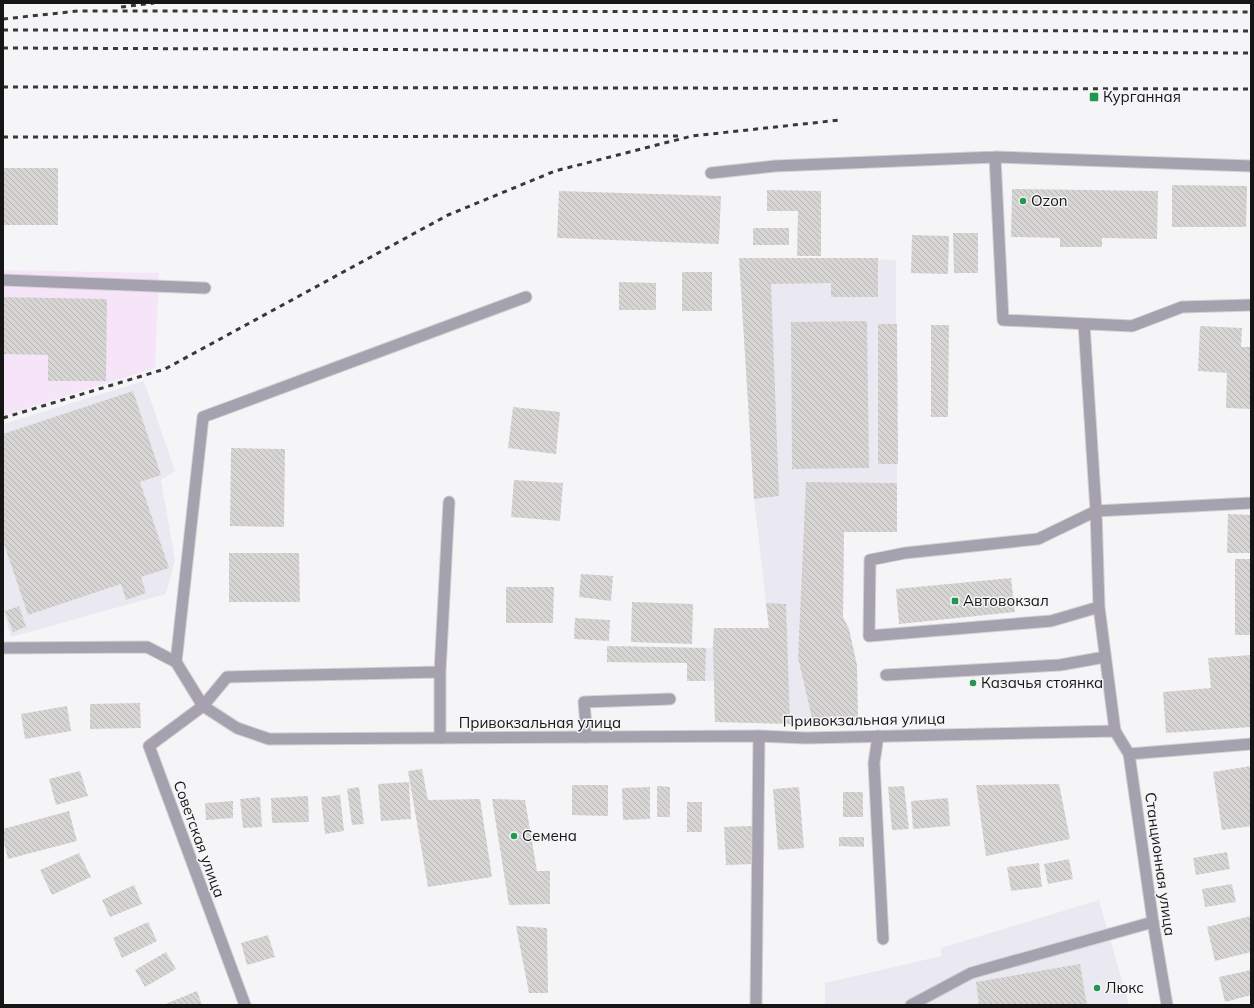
<svg xmlns="http://www.w3.org/2000/svg" width="1254" height="1008" font-family="Mulish,sans-serif">
<style>
.built{fill:#eae9f2}
.industrial{fill:#f6e5f8}
.building{fill:url(#building-back-hatch)}
.lines{fill:none;stroke-linecap:round;stroke-linejoin:round}
.service-casing{stroke:#d1d1d3;stroke-width:13}
.minor-casing{stroke:#d1d1d3;stroke-width:13}
.tertiary-casing{stroke:#d1d1d3;stroke-width:13}
.service{stroke:#a5a1ae;stroke-width:11}
.minor{stroke:#a5a1ae;stroke-width:11}
.tertiary{stroke:#a5a1ae;stroke-width:11}
.rail{stroke:#383839;stroke-width:3;stroke-dasharray:5 5;stroke-linecap:butt}
.poi-dot{fill:#259650;stroke:#f5f5f7;stroke-width:1.5}
.labels{text-anchor:middle;stroke-width:3;stroke-linejoin:round;paint-order:stroke}
.poi-label{font-size:15px;fill:#151515;stroke:#f5f5f7;text-anchor:start}
.street-label{font-size:15px;fill:#151515;stroke:#f5f5f7}
</style>
<defs>
<pattern id="building-back-hatch" width="6" height="6" patternUnits="userSpaceOnUse"><rect width="6" height="6" fill="#d7d5d4"/><path d="M-1 5l2 2M0 0l6 6M5-1l2 2" fill="none" stroke="#b8b6b5"/></pattern>
</defs>
<rect width="100%" height="100%" fill="#f5f5f7"/>
<path class="built" d="M 739,258 L 831,258 L 896,260 L 897,532 L 844,532 L 843,617 L 849,629 L 857,665 L 858,721 L 790,724 L 715,722 L 714,681 L 687,681 L 687,663 L 607,662 L 607,646 L 712,648 L 714,628 L 769,628 L 754,499 Z
M 144,381 L 175,471 L 161,480 L 175,560 L 166,594 L 11,637 L 3,611 L 3,424 Z
M 1099,900 L 1129,1005 L 825,1005 L 825,983 L 941,956 L 941,948 Z"/>
<path class="industrial" d="M 3,270 L 159,273 L 155,368 L 3,416 Z"/>
<path class="building" d="M 3,168 L 58,168 L 58,225 L 3,225 Z
M 1172,185 L 1247,186 L 1246,227 L 1172,227 Z
M 1012,189 L 1158,191 L 1157,239 L 1102,238 L 1102,247 L 1060,247 L 1060,238 L 1011,237 Z
M 767,190 L 821,191 L 821,256 L 797,256 L 798,211 L 767,211 Z
M 559,191 L 721,196 L 719,244 L 557,238 Z
M 753,228 L 789,228 L 789,245 L 753,245 Z
M 953,233 L 978,233 L 978,273 L 954,273 Z
M 912,235 L 949,236 L 948,274 L 911,273 Z
M 739,258 L 878,258 L 878,297 L 831,297 L 831,283 L 771,284 L 779,496 L 754,499 Z
M 682,272 L 712,272 L 712,311 L 682,311 Z
M 619,282 L 656,283 L 656,310 L 619,310 Z
M 3,297 L 107,299 L 106,381 L 48,381 L 48,355 L 3,354 Z
M 867,321 L 869,468 L 792,469 L 791,322 Z
M 878,324 L 897,324 L 898,464 L 878,464 Z
M 931,325 L 949,325 L 948,417 L 931,417 Z
M 1200,326 L 1242,328 L 1241,347 L 1251,347 L 1251,409 L 1226,408 L 1227,373 L 1198,371 Z
M 133,391 L 161,475 L 140,482 L 169,568 L 141,577 L 146,593 L 126,600 L 121,584 L 28,615 L 3,541 L 3,434 Z
M 513,407 L 560,412 L 556,454 L 508,448 Z
M 231,448 L 285,449 L 284,527 L 230,526 Z
M 514,480 L 563,483 L 560,521 L 511,517 Z
M 806,482 L 897,483 L 897,532 L 844,532 L 843,617 L 849,629 L 857,665 L 858,721 L 813,722 L 798,658 Z
M 1228,514 L 1251,515 L 1251,553 L 1227,553 Z
M 229,553 L 299,553 L 300,602 L 229,602 Z
M 1235,559 L 1251,559 L 1251,635 L 1235,635 Z
M 581,574 L 613,576 L 611,601 L 579,597 Z
M 1011,578 L 1015,612 L 899,624 L 896,589 Z
M 506,587 L 554,587 L 553,623 L 506,623 Z
M 632,602 L 693,604 L 692,644 L 631,642 Z
M 766,603 L 786,604 L 790,724 L 715,722 L 713,648 L 714,628 L 769,628 Z
M 19,606 L 26,627 L 13,632 L 5,611 Z
M 575,618 L 610,620 L 609,641 L 574,639 Z
M 607,646 L 706,648 L 705,681 L 687,681 L 687,663 L 607,662 Z
M 1251,655 L 1251,727 L 1166,733 L 1163,692 L 1211,688 L 1208,658 Z
M 140,703 L 141,728 L 90,729 L 90,704 Z
M 67,706 L 71,731 L 25,739 L 21,714 Z
M 1251,766 L 1251,826 L 1222,830 L 1213,772 Z
M 422,769 L 428,800 L 480,799 L 492,877 L 428,887 L 408,771 Z
M 80,771 L 88,796 L 56,805 L 49,779 Z
M 409,782 L 411,819 L 381,821 L 378,784 Z
M 1059,784 L 1070,839 L 986,856 L 976,785 Z
M 572,785 L 608,785 L 608,816 L 572,815 Z
M 657,786 L 670,787 L 670,817 L 657,817 Z
M 904,786 L 909,829 L 892,830 L 888,787 Z
M 359,787 L 364,824 L 352,825 L 347,789 Z
M 650,787 L 650,819 L 623,820 L 622,788 Z
M 799,787 L 804,848 L 778,850 L 773,789 Z
M 843,792 L 863,792 L 863,817 L 843,817 Z
M 340,795 L 344,831 L 325,834 L 321,797 Z
M 308,796 L 309,822 L 272,823 L 271,798 Z
M 260,797 L 262,827 L 243,828 L 240,799 Z
M 948,798 L 950,826 L 913,829 L 911,801 Z
M 492,799 L 525,800 L 537,871 L 550,871 L 550,904 L 509,905 Z
M 233,801 L 233,818 L 206,820 L 205,803 Z
M 687,802 L 702,802 L 702,832 L 687,832 Z
M 69,811 L 77,841 L 8,859 L 3,839 L 3,829 Z
M 752,826 L 754,864 L 726,865 L 724,827 Z
M 839,837 L 864,837 L 864,847 L 839,846 Z
M 1227,852 L 1230,869 L 1196,875 L 1193,858 Z
M 79,853 L 91,877 L 52,895 L 40,870 Z
M 1069,859 L 1073,879 L 1048,884 L 1044,864 Z
M 1039,863 L 1042,887 L 1011,891 L 1007,867 Z
M 1232,884 L 1236,902 L 1205,907 L 1202,889 Z
M 134,885 L 142,904 L 110,917 L 102,900 Z
M 1251,916 L 1251,952 L 1215,961 L 1207,927 Z
M 148,922 L 157,941 L 122,958 L 113,938 Z
M 516,926 L 547,928 L 548,993 L 529,993 Z
M 268,935 L 275,957 L 247,965 L 241,943 Z
M 166,952 L 176,969 L 145,987 L 135,970 Z
M 1080,964 L 1087,1005 L 979,1005 L 976,982 Z
M 1251,970 L 1251,995 L 1225,1002 L 1219,977 Z
M 197,991 L 202,1005 L 163,1005 Z"/>
<g class="lines">
<defs>
<path id="service" d="M 995,157 L 1003,320 L 1132,326 L 1182,307 L 1251,305
M 711,173 L 775,166 L 995,157 L 1251,166
M 3,280 L 205,288
M 1084,324 L 1096,511 L 1099,607 L 1115,731
M 1099,607 L 1051,621 L 869,636 L 870,560 L 905,553 L 1038,539 L 1096,511 L 1251,503
M 176,662 L 203,417 L 526,297
M 886,675 L 1060,665 L 1105,657
M 203,706 L 227,677 L 440,672
M 878,736 L 874,763 L 883,939
M 585,737 L 586,726 L 584,702 L 670,699
M 440,738 L 440,672 L 449,502
M 1129,754 L 1251,744
M 756,1005 L 759,736
M 911,1005 L 971,973 L 1153,922"/>
<path id="minor" d="M 203,706 L 149,746 L 245,1005"/>
<path id="tertiary" d="M 3,648 L 147,647 L 176,662 L 203,706 L 237,728 L 269,739 L 759,736 L 806,738 L 1115,731 L 1129,754 L 1153,922 L 1167,1005"/>
</defs>
<use href="#service" class="service-casing"/>
<use href="#minor" class="minor-casing"/>
<use href="#tertiary" class="tertiary-casing"/>
<use href="#service" class="service"/>
<use href="#minor" class="minor"/>
<use href="#tertiary" class="tertiary"/>
<path class="rail" d="M 121,7 L 154,3
M 3,19 L 78,11 L 1251,12
M 3,30 L 1251,31
M 3,48 L 1251,53
M 3,87 L 1251,89
M 3,137 L 679,136
M 3,418 L 165,369 L 448,215 L 555,171 L 692,136 L 840,120"/>
</g>
<g class="poi-dot">
<rect x="1089" y="92" width="10" height="10" rx="2"/>
<circle cx="1023" cy="201" r="4"/>
<rect x="951" y="597" width="8" height="8" rx="2"/>
<circle cx="973" cy="683" r="4"/>
<circle cx="514" cy="836" r="4"/>
<circle cx="1097" cy="988" r="4"/>
</g>
<g class="labels">
<g class="poi-label">
<text x="1103" y="102">Курганная</text>
<text x="1031" y="206">Ozon</text>
<text x="963" y="606">Автовокзал</text>
<text x="981" y="688">Казачья стоянка</text>
<text x="522" y="841">Семена</text>
<text x="1105" y="993">Люкс</text>
</g>
<g class="street-label">
<text transform="translate(864 720) rotate(-1)" y="5">Привокзальная улица</text>
<text x="540" y="728">Привокзальная улица</text>
<text transform="translate(199 839) rotate(70)" y="5">Советская улица</text>
<text transform="translate(1160 864) rotate(82)" y="5">Станционная улица</text>
</g>
</g>
<rect width="1254" height="1008" fill="none" stroke="#151515" stroke-width="8"/>
</svg>
